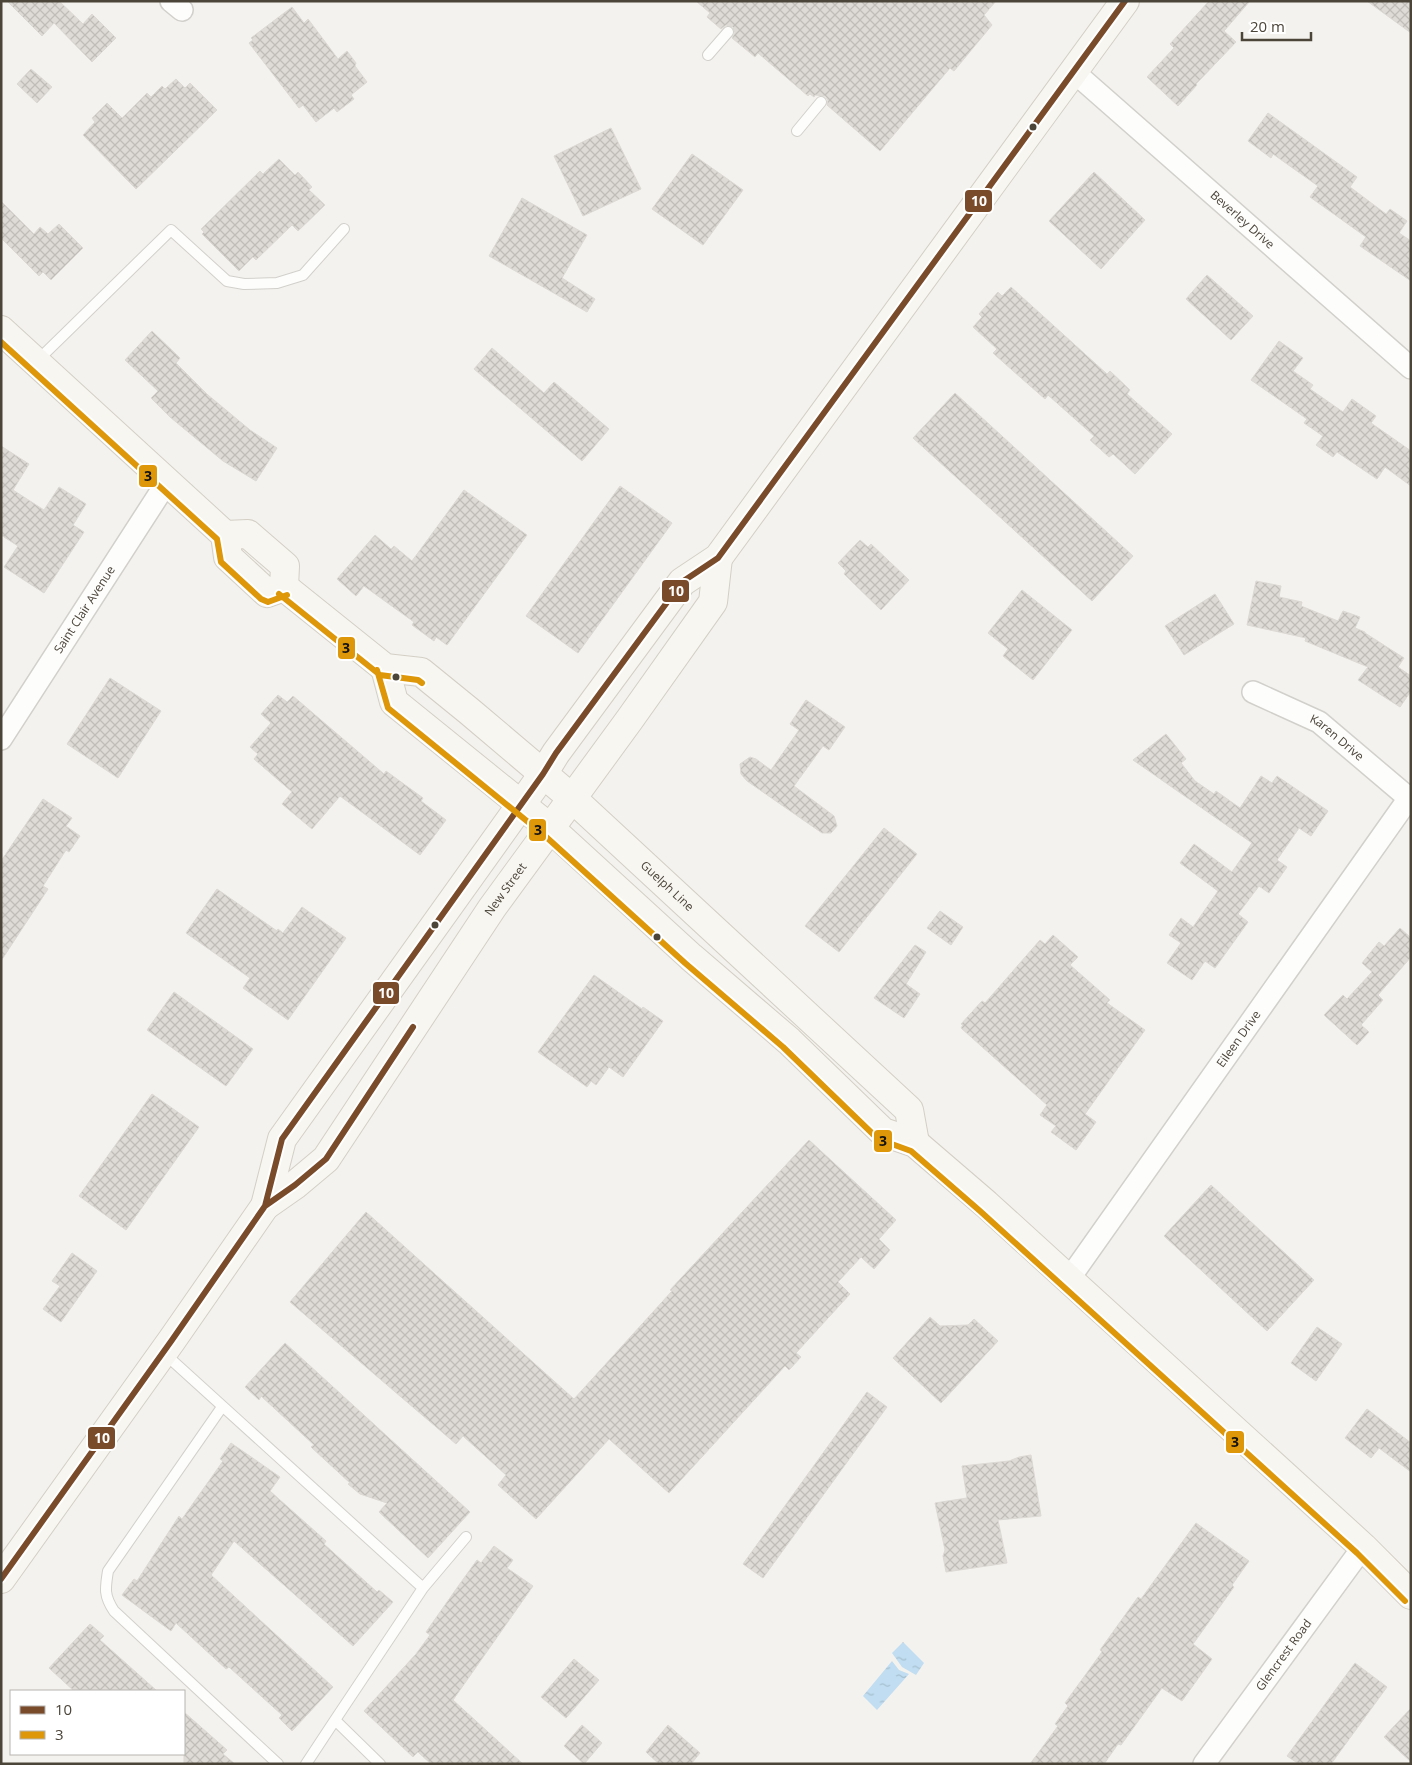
<svg xmlns="http://www.w3.org/2000/svg" width="1412" height="1765" font-family="'Open Sans',sans-serif">
<style>
.water{fill:url(#water-ripples)}
.building{fill:url(#building-cross-hatch);stroke:#dcd9d4}
.lines{fill:none;stroke-linecap:round;stroke-linejoin:round}
.service-casing{stroke:#d2d0cb;stroke-width:12}
.minor-casing{stroke:#d2d0cb;stroke-width:24}
.secondary-casing{stroke:#d3cfc5;stroke-width:30}
.service{stroke:#fdfdfc;stroke-width:10}
.minor{stroke:#fdfdfc;stroke-width:21}
.secondary{stroke:#f7f6f1;stroke-width:28}
.bus-1-casing{stroke:#fff;stroke-width:10}
.bus-2-casing{stroke:#fff;stroke-width:10}
.bus-1{stroke:#7a4b2a;stroke-width:6}
.bus-2{stroke:#dd9709;stroke-width:6}
.bus-dot{fill:#4b4439;stroke:#fff;stroke-width:2}
.labels{text-anchor:middle;stroke-width:5;stroke-linejoin:round;paint-order:stroke}
.street-label{font-size:12px;fill:#4b4439;stroke:#fff}
.line-badge{stroke:#fff;stroke-width:2}
.badge-label{font-size:14px;text-anchor:middle;font-weight:bold;fill:#fff}
.pale-badge-label{font-size:14px;text-anchor:middle;font-weight:bold;fill:#111}
</style>
<defs>
<pattern id="water-ripples" width="26" height="14" patternUnits="userSpaceOnUse" patternTransform="scale(1.25)"><rect width="26" height="14" fill="#c0ddf1"/><path d="M2 4q2-2 4 0t4 0M15 11q2-2 4 0t4 0" fill="none" stroke="#a6bfcf"/></pattern>
<pattern id="building-cross-hatch" width="8" height="8" patternUnits="userSpaceOnUse" patternTransform="scale(1.25)"><rect width="8" height="8" fill="#dedbd6"/><path d="M0 0l8 8M0 8l8-8" fill="none" stroke="#c0bdb8"/></pattern>
</defs>
<rect width="100%" height="100%" fill="#f4f2ee"/>
<path class="water" d="M 903,1642 L 924,1663 L 916,1675 L 902,1667 L 892,1653 Z
M 892,1661 L 899,1670 L 909,1674 L 877,1710 L 863,1696 Z"/>
<path class="building" d="M 7,1 L 59,1 L 83,24 L 92,14 L 116,38 L 92,62 L 54,23 L 42,36 Z
M 696,1 L 996,1 L 984,15 L 992,25 L 954,71 L 950,68 L 880,151 L 827,105 L 828,100 L 825,96 L 815,95 L 814,97 L 810,94 L 808,96 L 758,53 L 755,57 L 732,38 L 735,33 L 733,27 L 726,25 L 721,29 L 707,17 L 710,13 Z
M 1209,1 L 1250,1 L 1224,31 L 1236,42 L 1196,84 L 1197,85 L 1178,106 L 1147,77 L 1174,48 L 1170,44 Z
M 1367,1 L 1411,1 L 1411,33 Z
M 292,7 L 304,23 L 308,19 L 338,59 L 347,51 L 356,63 L 355,66 L 367,82 L 351,95 L 354,99 L 337,112 L 334,108 L 316,122 L 303,105 L 299,108 L 249,43 L 253,40 L 251,38 Z
M 31,69 L 52,87 L 37,103 L 17,84 Z
M 176,79 L 185,88 L 190,83 L 217,110 L 136,189 L 83,135 L 95,122 L 92,118 L 107,103 L 122,118 L 147,93 L 151,97 L 162,86 L 165,89 Z
M 1268,113 L 1357,177 L 1350,187 L 1386,214 L 1390,209 L 1407,221 L 1399,233 L 1411,241 L 1411,281 L 1360,246 L 1366,237 L 1310,197 L 1318,186 L 1273,154 L 1271,158 L 1248,141 Z
M 611,128 L 641,189 L 583,216 L 554,156 Z
M 692,154 L 743,190 L 703,245 L 652,209 Z
M 279,159 L 295,175 L 298,172 L 312,187 L 309,190 L 325,205 L 298,231 L 292,225 L 256,260 L 253,257 L 239,271 L 202,234 L 204,232 L 201,229 L 260,171 L 263,174 Z
M 1094,172 L 1145,220 L 1101,269 L 1049,221 Z
M 522,198 L 587,235 L 562,278 L 595,299 L 587,312 L 489,256 Z
M 1,201 L 34,234 L 40,227 L 48,234 L 59,224 L 83,248 L 51,280 L 43,272 L 39,276 L 1,238 Z
M 1207,275 L 1253,316 L 1231,340 L 1186,299 Z
M 1011,287 L 1107,374 L 1110,371 L 1130,390 L 1127,394 L 1172,434 L 1135,474 L 1113,454 L 1109,457 L 1090,440 L 1094,436 L 1048,395 L 1045,399 L 1012,370 L 993,353 L 997,349 L 973,327 L 982,317 L 979,314 L 998,292 L 1002,296 Z
M 152,331 L 180,358 L 176,363 L 208,395 L 250,430 L 277,448 L 256,481 L 223,461 L 170,417 L 151,398 L 158,391 L 125,360 Z
M 1279,341 L 1303,358 L 1293,371 L 1313,385 L 1310,389 L 1343,412 L 1352,399 L 1376,416 L 1371,423 L 1411,451 L 1411,486 L 1385,467 L 1377,479 L 1337,452 L 1333,457 L 1316,445 L 1323,436 L 1304,423 L 1307,419 L 1251,380 Z
M 492,348 L 544,393 L 554,382 L 609,429 L 582,461 L 474,369 Z
M 955,393 L 1133,556 L 1092,601 L 913,438 Z
M 1,446 L 29,464 L 13,490 L 44,510 L 59,487 L 86,504 L 73,525 L 84,532 L 44,593 L 4,567 L 18,546 L 1,535 Z
M 620,486 L 672,523 L 578,653 L 526,616 Z
M 464,490 L 527,535 L 447,645 L 436,637 L 434,641 L 412,625 L 414,622 L 364,586 L 356,596 L 337,579 L 375,535 L 391,549 L 394,546 L 412,561 Z
M 860,540 L 868,547 L 871,544 L 909,580 L 881,610 L 844,574 L 846,571 L 838,563 Z
M 1256,581 L 1281,586 L 1279,597 L 1302,602 L 1301,606 L 1338,621 L 1343,611 L 1360,617 L 1355,628 L 1365,632 L 1365,633 L 1404,658 L 1398,667 L 1411,676 L 1411,691 L 1400,707 L 1358,680 L 1368,667 L 1305,641 L 1306,638 L 1247,625 Z
M 1022,590 L 1072,630 L 1033,680 L 1003,656 L 1008,649 L 988,633 Z
M 1215,594 L 1234,624 L 1184,655 L 1165,626 Z
M 110,678 L 161,711 L 118,778 L 67,744 Z
M 278,695 L 287,702 L 293,696 L 384,774 L 386,771 L 423,798 L 421,801 L 446,820 L 420,855 L 340,796 L 312,829 L 282,804 L 292,792 L 254,759 L 258,754 L 250,747 L 271,723 L 261,714 Z
M 806,700 L 845,727 L 829,750 L 823,746 L 794,786 L 834,816 L 837,826 L 831,833 L 822,833 L 747,781 L 741,774 L 740,764 L 750,757 L 756,759 L 771,770 L 799,730 L 790,724 Z
M 1166,734 L 1186,759 L 1181,763 L 1195,781 L 1214,794 L 1216,791 L 1240,808 L 1261,776 L 1272,783 L 1277,776 L 1328,811 L 1311,836 L 1299,828 L 1277,860 L 1287,867 L 1269,893 L 1259,886 L 1238,914 L 1248,922 L 1215,968 L 1205,961 L 1192,980 L 1167,963 L 1181,943 L 1169,935 L 1181,918 L 1193,927 L 1218,891 L 1180,863 L 1194,844 L 1232,872 L 1252,843 L 1133,760 Z
M 43,799 L 72,818 L 66,826 L 80,836 L 69,852 L 66,850 L 43,886 L 48,889 L 1,961 L 1,861 Z
M 884,828 L 917,854 L 839,952 L 805,926 Z
M 217,889 L 277,931 L 278,929 L 283,933 L 302,907 L 346,938 L 288,1020 L 243,988 L 250,978 L 186,933 Z
M 940,911 L 963,927 L 951,945 L 927,928 Z
M 1400,928 L 1411,938 L 1411,957 L 1378,995 L 1383,1000 L 1361,1025 L 1369,1032 L 1357,1045 L 1324,1015 L 1343,995 L 1347,999 L 1372,972 L 1362,963 L 1379,942 L 1384,946 Z
M 1053,935 L 1078,957 L 1070,965 L 1110,1000 L 1107,1003 L 1145,1030 L 1085,1114 L 1096,1122 L 1076,1150 L 1051,1132 L 1056,1126 L 1040,1115 L 1047,1105 L 961,1028 L 963,1025 L 961,1024 L 982,1001 L 985,1003 L 1040,940 L 1045,944 Z
M 915,945 L 926,952 L 906,984 L 920,994 L 904,1018 L 874,998 Z
M 594,975 L 642,1009 L 643,1007 L 663,1021 L 623,1077 L 609,1067 L 596,1085 L 591,1081 L 587,1087 L 538,1052 Z
M 174,992 L 253,1049 L 226,1086 L 147,1030 Z
M 152,1094 L 199,1127 L 126,1230 L 79,1196 Z
M 809,1140 L 896,1220 L 879,1239 L 890,1250 L 874,1269 L 861,1257 L 838,1282 L 850,1294 L 796,1353 L 801,1357 L 789,1370 L 785,1366 L 669,1493 L 609,1439 L 536,1519 L 498,1485 L 506,1475 L 463,1436 L 456,1444 L 290,1302 L 366,1212 L 574,1399 L 672,1291 L 670,1290 Z
M 1211,1185 L 1314,1280 L 1267,1331 L 1164,1236 Z
M 72,1253 L 97,1271 L 61,1322 L 43,1309 L 60,1286 L 52,1281 Z
M 930,1317 L 940,1326 L 968,1325 L 974,1319 L 998,1341 L 941,1403 L 893,1358 Z
M 1317,1327 L 1342,1344 L 1316,1381 L 1291,1363 Z
M 285,1343 L 470,1512 L 428,1558 L 379,1512 L 387,1503 L 360,1494 L 348,1484 L 350,1483 L 311,1447 L 314,1445 L 261,1396 L 259,1400 L 245,1387 Z
M 867,1392 L 887,1407 L 763,1578 L 743,1564 Z
M 1367,1409 L 1411,1443 L 1411,1472 L 1379,1448 L 1371,1458 L 1345,1438 Z
M 231,1443 L 280,1477 L 270,1491 L 326,1541 L 324,1544 L 377,1592 L 379,1590 L 393,1602 L 353,1646 L 234,1541 L 211,1575 L 333,1687 L 292,1731 L 279,1718 L 282,1715 L 229,1667 L 226,1669 L 176,1623 L 171,1631 L 122,1595 L 134,1579 L 137,1581 L 179,1516 L 182,1519 L 223,1461 L 220,1459 Z
M 1031,1455 L 1041,1516 L 998,1520 L 1007,1563 L 946,1572 L 943,1556 L 945,1550 L 935,1503 L 967,1498 L 962,1466 L 1009,1461 L 1019,1457 Z
M 1196,1523 L 1249,1561 L 1232,1585 L 1234,1587 L 1193,1644 L 1212,1659 L 1182,1701 L 1162,1688 L 1121,1745 L 1118,1744 L 1104,1764 L 1030,1764 L 1058,1726 L 1055,1724 L 1068,1706 L 1065,1703 L 1102,1652 L 1100,1650 L 1138,1597 L 1141,1599 Z
M 494,1546 L 513,1560 L 507,1568 L 533,1586 L 453,1700 L 523,1764 L 431,1764 L 418,1752 L 413,1757 L 364,1711 L 416,1654 L 430,1635 L 426,1632 L 459,1585 L 477,1560 L 481,1563 Z
M 90,1624 L 104,1636 L 100,1640 L 157,1691 L 74,1691 L 49,1668 Z
M 574,1659 L 599,1680 L 566,1718 L 541,1697 Z
M 1355,1663 L 1387,1687 L 1331,1764 L 1299,1764 L 1287,1756 Z
M 1411,1708 L 1411,1762 L 1384,1737 Z
M 184,1712 L 227,1750 L 223,1754 L 235,1764 L 184,1764 Z
M 582,1725 L 602,1743 L 584,1764 L 564,1746 Z
M 668,1725 L 700,1753 L 691,1764 L 659,1764 L 646,1752 Z"/>
<g class="lines">
<defs>
<path id="service" d="M 708,55 L 728,32
M 797,131 L 821,102
M 37,361 L 171,230 L 227,281 L 244,284 L 277,283 L 303,275 L 344,229
M 165,1354 L 423,1588
M 222,1407 L 108,1571 C 105,1589 104,1596 114,1611 L 278,1764
M 306,1764 L 335,1720
M 380,1764 L 335,1720 L 423,1588 L 466,1537"/>
<g id="minor">
<path d="M 171,1 L 182,10"/>
<path id="s1" d="M 1074,72 L 1411,368"/>
<path id="s2" d="M 1253,692 L 1319,722 L 1411,800"/>
<path id="s3" d="M 1,739 L 167,482"/>
<path id="s4" d="M 1069,1279 L 1409,798"/>
<path id="s5" d="M 1204,1764 L 1363,1547"/>
</g>
<g id="secondary">
<path d="M 1,330 L 225,535 L 228,557 L 267,593 L 284,587"/>
<path d="M 225,535 L 248,534 L 285,566 L 284,587"/>
<path id="s6" d="M 284,587 L 385,668 L 421,672 L 469,711 L 573,799 L 909,1110 L 915,1143"/>
<path d="M 385,668 L 394,702 L 550,828 L 691,957 L 789,1041 L 883,1132 L 915,1143 L 986,1204 L 1363,1547 L 1411,1595"/>
<path d="M 265,1206 L 282,1139 L 543,774 L 556,753 L 682,582 L 718,558 L 1125,1"/>
<path id="s7" d="M 1,1579 L 172,1340 L 265,1206 L 295,1185 L 326,1159 L 492,908 L 630,719 L 713,602 L 718,558"/>
</g>
</defs>
<use href="#service" class="service-casing"/>
<use href="#minor" class="minor-casing"/>
<use href="#secondary" class="secondary-casing"/>
<use href="#service" class="service"/>
<use href="#minor" class="minor"/>
<use href="#secondary" class="secondary"/>
<defs>
<path id="bus-1" d="M 265,1206 L 282,1139 L 543,774 L 556,753 L 682,582 L 718,558 L 1125,1
M 1,1579 L 172,1340 L 265,1206 L 295,1185 L 326,1159 L 413,1027"/>
<path id="bus-2" d="M 1,342 L 217,539 L 221,562 L 261,599 L 268,602 L 287,595
M 279,594 L 380,675 L 418,680 L 422,683
M 377,670 L 388,708 L 544,835 L 685,963 L 783,1047 L 878,1139 L 911,1151 L 980,1211 L 1357,1553 L 1405,1601"/>
</defs>
<use href="#bus-1" class="bus-1-casing"/>
<use href="#bus-2" class="bus-2-casing"/>
<use href="#bus-1" class="bus-1"/>
<use href="#bus-2" class="bus-2"/>
</g>
<g class="bus-dot">
<circle cx="1033" cy="127" r="4.5"/>
<circle cx="396" cy="677" r="4.5"/>
<circle cx="435" cy="925" r="4.5"/>
<circle cx="657" cy="937" r="4.5"/>
</g>
<g class="labels">
<g class="street-label">
<text dy="4" stroke="none"><textPath href="#s1" startOffset="224">Beverley Drive</textPath></text>
<text dy="4" stroke="none"><textPath href="#s3" startOffset="154">Saint Clair Avenue</textPath></text>
<text dy="4" stroke="none"><textPath href="#s2" startOffset="96">Karen Drive</textPath></text>
<text dy="4" stroke="none"><textPath href="#s6" startOffset="492">Guelph Line</textPath></text>
<text dy="4" stroke="none"><textPath href="#s7" startOffset="858">New Street</textPath></text>
<text dy="4" stroke="none"><textPath href="#s4" startOffset="294">Eileen Drive</textPath></text>
<text dy="4" stroke="none"><textPath href="#s5" startOffset="135">Glencrest Road</textPath></text>
</g>
</g>
<g class="line-badge">
<rect x="964" y="189" width="29" height="24" rx="5" fill="#7a4b2a"/>
<rect x="138" y="464" width="20" height="24" rx="5" fill="#dd9709"/>
<rect x="661" y="579" width="29" height="24" rx="5" fill="#7a4b2a"/>
<rect x="337" y="636" width="19" height="24" rx="5" fill="#dd9709"/>
<rect x="528" y="818" width="19" height="24" rx="5" fill="#dd9709"/>
<rect x="372" y="981" width="28" height="24" rx="5" fill="#7a4b2a"/>
<rect x="873" y="1129" width="20" height="24" rx="5" fill="#dd9709"/>
<rect x="87" y="1426" width="29" height="24" rx="5" fill="#7a4b2a"/>
<rect x="1225" y="1430" width="20" height="24" rx="5" fill="#dd9709"/>
</g>
<g class="badge-label">
<text x="979" y="206">10</text>
<text x="676" y="596">10</text>
<text x="386" y="998">10</text>
<text x="102" y="1443">10</text>
</g>
<g class="pale-badge-label">
<text x="148" y="481">3</text>
<text x="346" y="653">3</text>
<text x="538" y="835">3</text>
<text x="883" y="1146">3</text>
<text x="1235" y="1447">3</text>
</g>
<rect width="1412" height="1765" fill="none" stroke="#4b4439" stroke-width="5"/>
<rect x="10" y="1690" width="175" height="65" fill="#ffffff" stroke="#b7b4b0"/>
<rect x="20" y="1706" width="25" height="8" fill="#7a4b2a" stroke="#b7b4b0"/>
<text x="55" y="1715" font-size="15" fill="#4b4439">10</text>
<rect x="20" y="1731" width="25" height="8" fill="#dd9709" stroke="#b7b4b0"/>
<text x="55" y="1740" font-size="15" fill="#4b4439">3</text>
<path d="M1242 32v8h69v-8" fill="none" stroke="#4b4439" stroke-width="2.5"/>
<text x="1250" y="32" font-size="15" fill="#4b4439" stroke="#ffffff" stroke-width="4" paint-order="stroke">20 m</text>
</svg>
